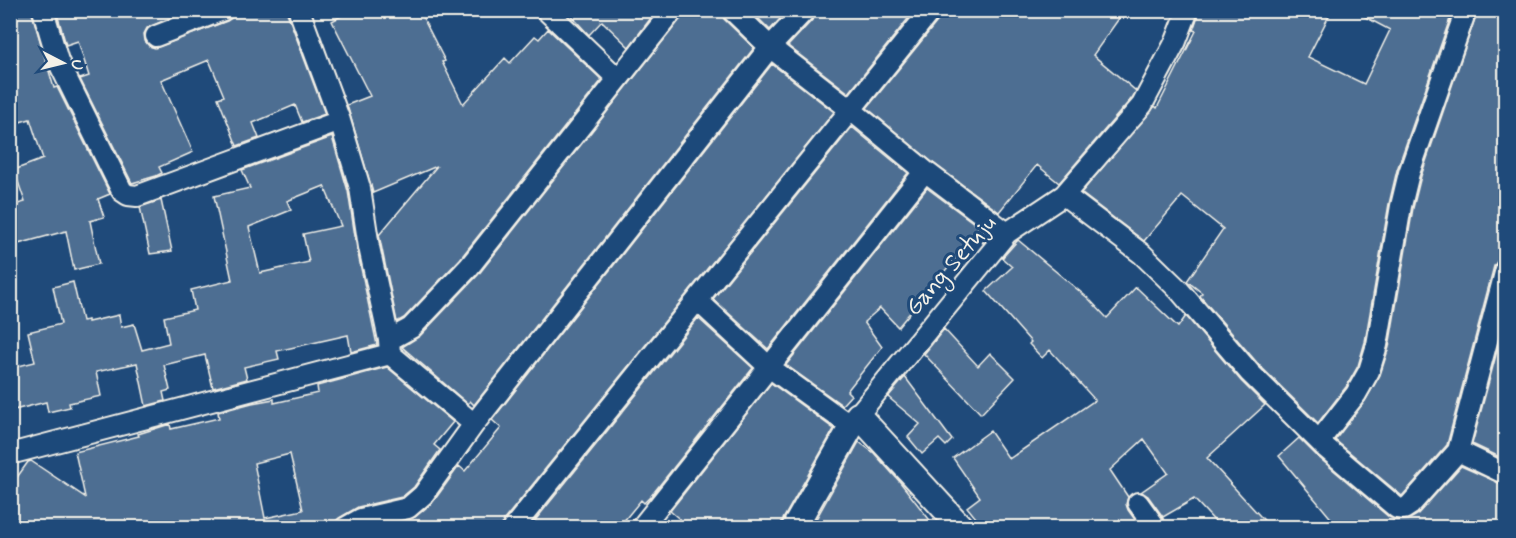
<svg xmlns="http://www.w3.org/2000/svg" width="1516" height="538" font-family="Mynerve,sans-serif">
<style>
.building{fill:#4d6e92;stroke:#f4f1e8;stroke-width:1.5;fill-rule:evenodd}
.lines{fill:none;stroke-linecap:round;stroke-linejoin:round}
.minor-casing{stroke:#f4f1e8;stroke-width:24}
.tertiary-casing{stroke:#f4f1e8;stroke-width:28}
.minor{stroke:#1f4a7a;stroke-width:20}
.tertiary{stroke:#1f4a7a;stroke-width:24}
.labels{text-anchor:middle;stroke-width:6;stroke-linejoin:round;paint-order:stroke}
.street-label{font-size:24px;fill:#f4f1e8;stroke:#1f4a7a}
</style>
<rect width="100%" height="100%" fill="#1f4a7a"/>
<filter id="ink" filterUnits="userSpaceOnUse"><feTurbulence type="fractalNoise" baseFrequency=".0167" numOctaves="2"/><feDisplacementMap in="SourceGraphic" scale="12" xChannelSelector="R" yChannelSelector="G"/><feConvolveMatrix kernelMatrix="1 2 1 2 8 2 1 2 1" color-interpolation-filters="sRGB"/></filter>
<g filter="url(#ink)">
<path class="building" d="M 10,10 L 31,10 L 54,88 L 57,87 L 110,194 L 98,199 L 104,217 L 90,221 L 99,264 L 74,270 L 66,231 L 18,244 L 10,216 L 10,206 L 25,202 L 14,170 L 43,159 L 30,119 L 10,125 Z
M 56,10 L 189,10 L 147,28 L 144,34 L 145,41 L 149,46 L 155,48 L 227,21 L 233,17 L 235,10 L 286,10 L 325,114 L 302,122 L 295,105 L 253,123 L 259,138 L 237,146 L 218,98 L 224,96 L 209,60 L 161,80 L 193,152 L 159,167 L 162,173 L 156,176 L 132,183 L 80,79 L 89,76 L 78,41 L 66,45 Z
M 352,10 L 419,10 L 445,61 L 442,62 L 463,104 L 505,58 L 510,63 L 535,36 L 539,39 L 548,29 L 602,80 L 460,259 L 404,318 L 397,322 L 379,235 L 437,166 L 373,193 L 347,105 L 370,96 L 332,21 Z
M 566,10 L 657,10 L 629,47 L 602,21 L 589,35 Z
M 685,10 L 720,10 L 724,19 L 754,48 L 474,405 L 470,401 L 468,404 L 402,347 L 420,336 L 478,275 L 682,17 Z
M 750,10 L 788,10 L 770,30 Z
M 817,10 L 915,10 L 849,93 L 788,46 L 814,18 Z
M 943,10 L 1125,10 L 1093,55 L 1136,91 L 1132,98 L 1059,183 L 1037,165 L 999,212 L 932,162 L 867,108 L 940,18 Z
M 1200,10 L 1332,10 L 1308,57 L 1364,84 L 1390,30 L 1352,10 L 1448,10 L 1452,13 L 1397,170 L 1389,204 L 1365,342 L 1358,366 L 1346,387 L 1318,423 L 1259,365 L 1200,296 L 1202,293 L 1187,281 L 1223,229 L 1182,196 L 1144,241 L 1081,193 L 1155,106 L 1157,108 L 1196,31 L 1193,30 Z
M 1478,10 L 1506,10 L 1506,257 L 1498,260 L 1494,266 L 1447,445 L 1402,496 L 1335,440 L 1365,401 L 1380,375 L 1389,347 L 1413,208 L 1421,176 Z
M 772,64 L 834,112 L 504,520 L 501,528 L 377,528 L 415,517 L 433,502 L 459,466 L 465,471 L 501,428 L 492,420 Z
M 852,127 L 908,173 L 768,349 L 713,299 Z
M 332,137 L 348,191 L 357,249 L 377,345 L 351,352 L 348,335 L 277,351 L 279,359 L 244,367 L 247,379 L 213,388 L 205,355 L 164,365 L 170,390 L 163,392 L 165,401 L 146,406 L 137,363 L 96,372 L 101,396 L 69,403 L 70,407 L 48,412 L 46,402 L 10,411 L 10,368 L 35,362 L 28,332 L 61,324 L 53,287 L 73,282 L 82,321 L 88,320 L 88,322 L 119,315 L 121,327 L 134,324 L 142,350 L 169,343 L 164,317 L 195,310 L 191,290 L 232,280 L 214,196 L 250,188 L 242,170 ZM 324,186 L 341,226 L 303,234 L 309,262 L 260,273 L 249,227 L 291,210 L 287,201 Z
M 927,188 L 990,235 L 983,243 L 974,236 L 898,327 L 880,308 L 864,322 L 882,347 L 847,391 L 851,395 L 842,405 L 786,365 Z
M 161,200 L 172,251 L 150,254 L 140,207 Z
M 1018,240 L 1089,299 L 1107,318 L 1136,287 L 1178,327 L 1186,316 L 1241,381 L 1265,405 L 1207,458 L 1271,528 L 1221,528 L 1194,499 L 1163,517 L 1148,496 L 1141,492 L 1168,473 L 1144,439 L 1110,470 L 1128,497 L 1126,504 L 1128,510 L 1141,528 L 984,528 L 967,507 L 980,497 L 953,458 L 990,431 L 1009,459 L 1095,400 L 1050,350 L 1042,358 L 1029,344 L 1031,342 L 986,291 L 1012,267 L 1002,258 Z
M 698,318 L 753,368 L 651,496 L 644,503 L 641,500 L 618,528 L 529,528 Z
M 1506,318 L 1506,460 L 1472,444 Z
M 944,329 L 978,366 L 990,353 L 1015,378 L 981,414 L 924,354 Z
M 387,367 L 453,422 L 434,445 L 440,450 L 414,487 L 402,497 L 358,507 L 339,518 L 334,525 L 324,528 L 10,528 L 10,487 L 28,462 L 31,461 L 85,497 L 75,452 L 139,436 L 138,434 L 170,424 L 171,429 L 219,418 L 218,412 L 252,403 L 274,399 L 274,403 L 318,393 L 317,386 ZM 290,454 L 303,510 L 265,518 L 254,463 Z
M 905,377 L 952,440 L 946,446 L 939,439 L 922,454 L 908,437 L 920,424 L 888,397 Z
M 771,383 L 834,429 L 782,521 L 780,528 L 690,528 L 670,511 Z
M 1299,438 L 1317,456 L 1389,517 L 1395,520 L 1410,519 L 1417,515 L 1461,466 L 1506,486 L 1506,528 L 1339,528 L 1279,456 Z
M 859,442 L 874,453 L 900,482 L 936,528 L 811,528 Z"/>
<g class="lines">
<defs>
<path id="minor" d="M 43,10 L 58,61 L 122,191 L 128,195 L 137,196 L 340,121
M 546,10 L 618,79
M 732,10 L 770,47 L 851,110 L 925,171 L 1007,233
M 156,36 L 223,10
M 1064,195 L 1142,254 L 1179,290 L 1250,373 L 1325,447 L 1397,508 L 1404,509 L 1410,505 L 1458,451 L 1506,269
M 697,300 L 769,367 L 852,427
M 389,340 L 411,328 L 469,267 L 673,10
M 390,354 L 474,424
M 858,415 L 1007,233 L 1064,195 L 1142,105 L 1176,41 L 1188,10
M 1319,441 L 1356,394 L 1369,371 L 1377,345 L 1401,206 L 1409,173 L 1466,10
M 1458,451 L 1506,474
M 10,454 L 390,354 L 389,340 L 369,247 L 360,188 L 340,121 L 299,10
M 1138,503 L 1156,528
M 345,528 L 361,519 L 408,508 L 423,495 L 474,424 L 770,47 L 805,10
M 513,528 L 931,10
M 641,528 L 925,171"/>
<path id="tertiary" d="M 794,528 L 858,415 L 962,528"/>
</defs>
<use href="#minor" class="minor-casing"/>
<use href="#tertiary" class="tertiary-casing"/>
<use href="#minor" class="minor"/>
<use href="#tertiary" class="tertiary"/>
</g>
</g>
<g class="labels">
<g class="street-label">
<text transform="translate(950 265) rotate(-49)" y="8">Gang Setuju</text>
</g>
</g>
<rect width="1516" height="538" fill="none" stroke="#1f4a7a" stroke-width="36"/>
<rect x="18" y="18" width="1480" height="502" fill="none" stroke="#f4f1e8" stroke-width="2" filter="url(#ink)"/>
<g transform="translate(63 63) rotate(97)" stroke="#1f4a7a" stroke-width="4.5" paint-order="stroke">
<path d="M0-4.5L10 22L0 15L-10 22Z" fill="#f4f1e8"/>
<text y="-9" font-size="16" font-weight="bold" text-anchor="middle" fill="#f4f1e8">U</text>
</g>
</svg>
